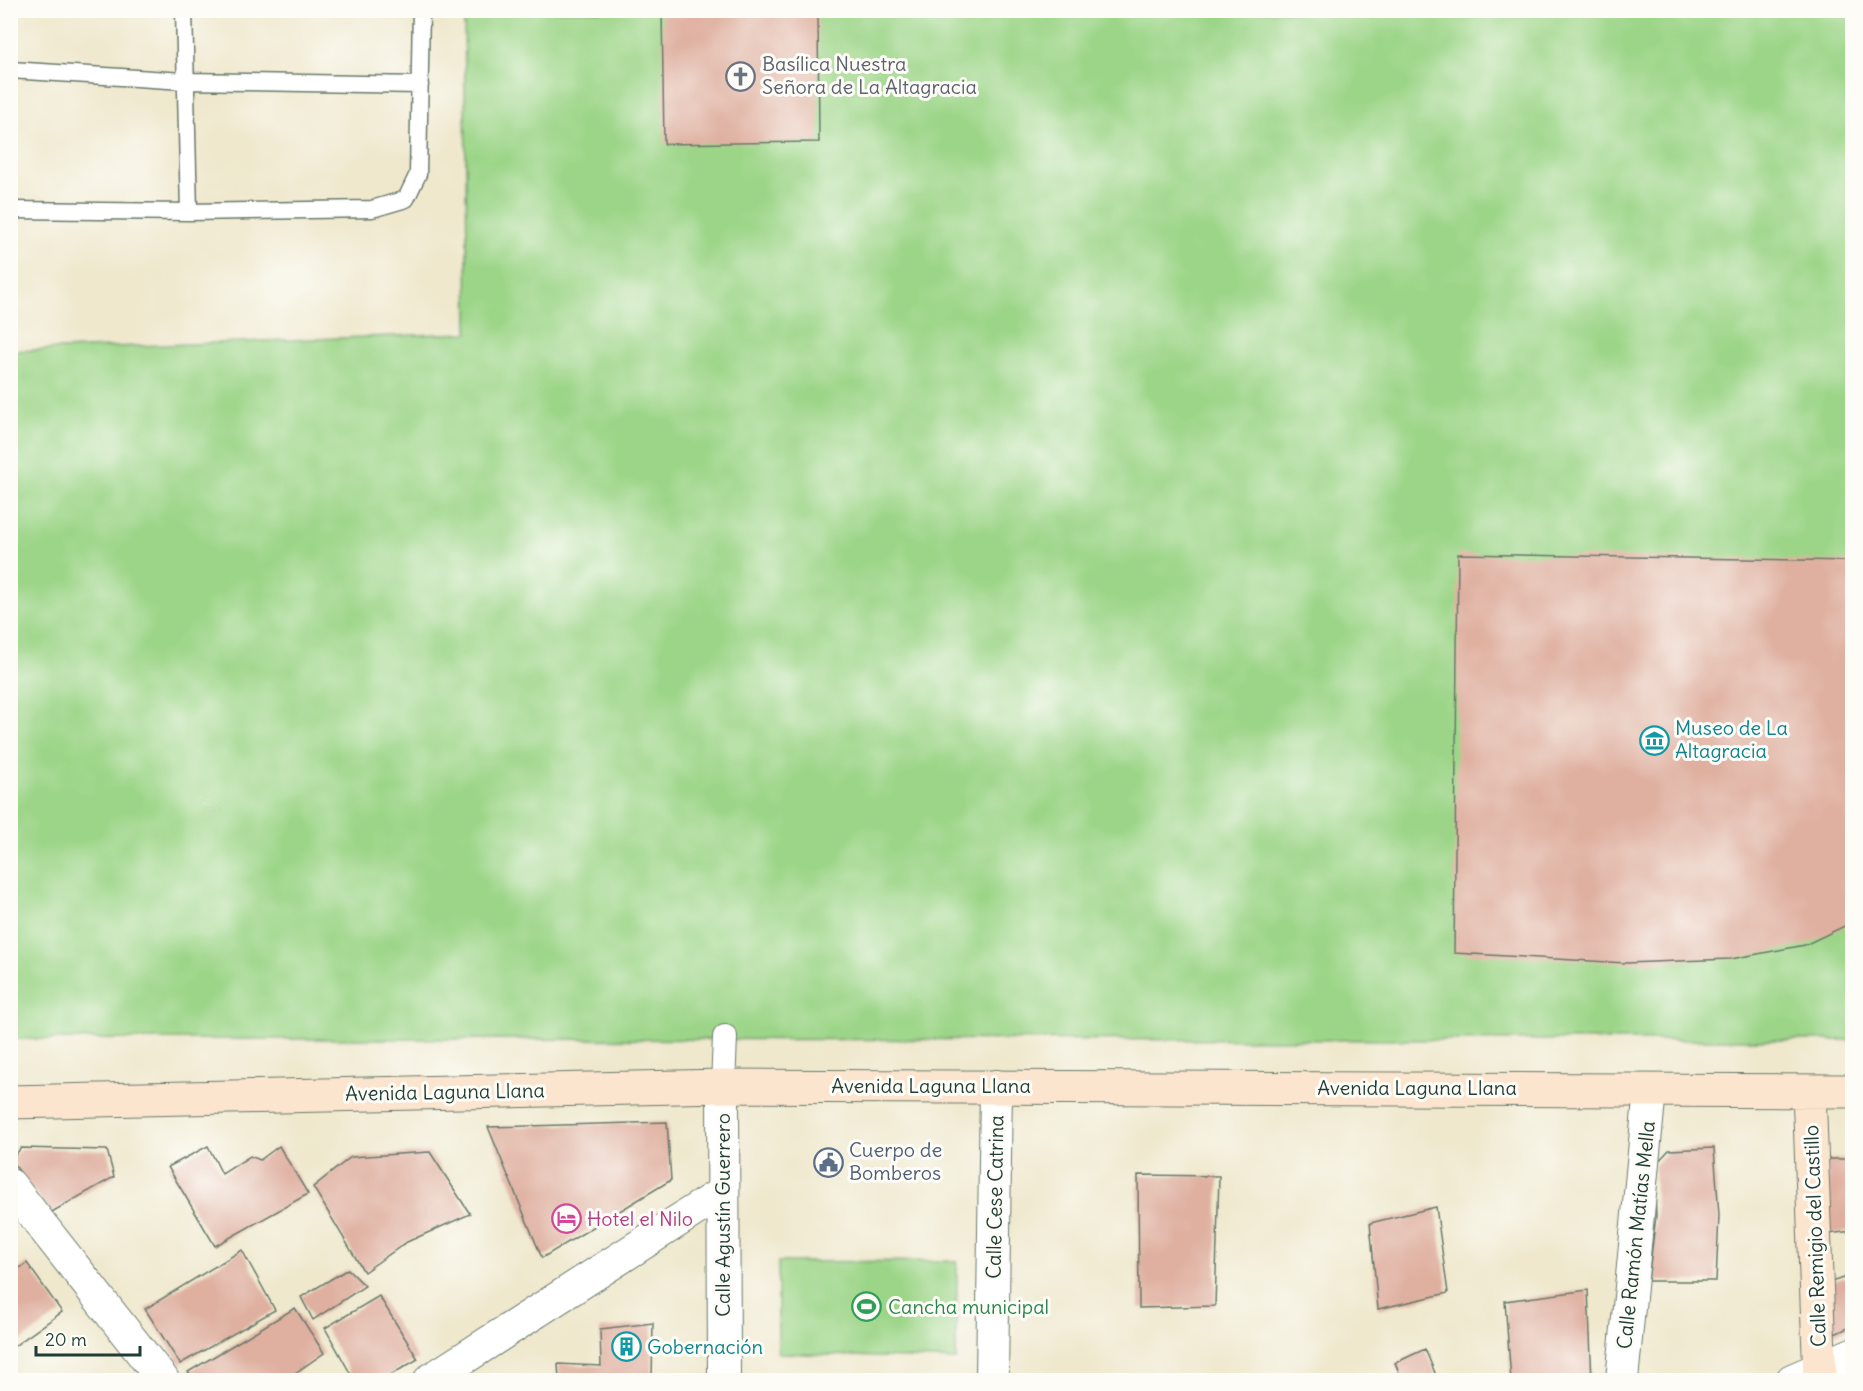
<svg xmlns="http://www.w3.org/2000/svg" width="1863" height="1391" font-family="Delius,sans-serif">
<style>
.green{fill:#9cd588;stroke:#5e895e;stroke-width:1.5}
.building{fill:#dfb0a0}
.lines{fill:none;stroke-linecap:round;stroke-linejoin:round}
.service-casing{stroke:#68796a;stroke-width:19}
.pedestrian-casing{stroke:#68796a;stroke-width:26}
.minor-casing{stroke:#68796a;stroke-width:34}
.secondary-casing{stroke:#68796a;stroke-width:35}
.service{stroke:#fff;stroke-width:16}
.pedestrian{stroke:#fff;stroke-width:24}
.minor{stroke:#fff;stroke-width:32}
.secondary{stroke:#fce5cf;stroke-width:33}
.labels{text-anchor:middle;stroke-width:6;stroke-linejoin:round;paint-order:stroke}
.worship-label{font-size:20px;fill:#5b616d;stroke:#fdfcf7;text-anchor:start}
.culture-label{font-size:20px;fill:#0d838f;stroke:#fdfcf7;text-anchor:start}
.street-label{font-size:20px;fill:#1f3d34;stroke:#fdfcf7}
.service-label{font-size:20px;fill:#4e5e75;stroke:#fdfcf7;text-anchor:start}
.hotel-label{font-size:20px;fill:#b23c85;stroke:#fdfcf7;text-anchor:start}
.leisure-label{font-size:20px;fill:#27864d;stroke:#fdfcf7;text-anchor:start}
</style>
<rect width="100%" height="100%" fill="#fdfcf7"/>
<filter id="ink" filterUnits="userSpaceOnUse"><feTurbulence type="fractalNoise" baseFrequency=".0167" numOctaves="2"/><feDisplacementMap in="SourceGraphic" scale="12" xChannelSelector="R" yChannelSelector="G"/><feConvolveMatrix kernelMatrix="1 2 1 2 8 2 1 2 1" color-interpolation-filters="sRGB"/></filter>
<filter id="wash" filterUnits="userSpaceOnUse"><feTurbulence type="fractalNoise" baseFrequency=".008" numOctaves="4" result="noise"/><feDisplacementMap in="SourceGraphic" scale="24" xChannelSelector="R" yChannelSelector="G"/><feGaussianBlur stdDeviation="1.35" result="paint"/><feColorMatrix in="noise" values="0 0 0 0 0 0 0 0 0 0 0 0 0 0 0 0 0 1.4 0 .05"/><feComposite in="paint" operator="in"/></filter>
<g filter="url(#wash)">
<rect width="100%" height="100%" fill="#efe8cd"/>
<path class="green" d="M 464,11 L 1852,11 L 1852,1040 L 11,1039 L 10,351 L 468,333 Z
M 957,1261 L 956,1360 L 778,1353 L 778,1262 Z"/>
<g id="blocks">
<path class="building" d="M 662,10 L 818,10 L 819,142 L 664,144 Z
M 1458,554 L 1852,561 L 1852,920 L 1849,924 L 1805,945 L 1731,959 L 1626,963 L 1454,953 Z
M 667,1122 L 671,1180 L 542,1258 L 488,1127 Z
M 208,1146 L 222,1174 L 250,1156 L 260,1160 L 279,1146 L 308,1194 L 215,1246 L 168,1167 Z
M 21,1148 L 107,1150 L 114,1177 L 50,1213 L 11,1160 Z
M 1714,1148 L 1719,1215 L 1716,1281 L 1648,1281 L 1656,1216 L 1654,1166 L 1669,1150 Z
M 430,1152 L 470,1214 L 407,1242 L 364,1272 L 313,1187 L 351,1157 Z
M 1827,1159 L 1852,1159 L 1852,1231 L 1828,1234 Z
M 1138,1175 L 1219,1176 L 1215,1306 L 1139,1308 Z
M 1436,1207 L 1448,1293 L 1378,1309 L 1370,1223 Z
M 242,1250 L 275,1310 L 180,1364 L 145,1309 Z
M 27,1263 L 62,1312 L 10,1349 L 10,1275 Z
M 348,1269 L 365,1286 L 313,1320 L 301,1297 Z
M 1852,1275 L 1852,1326 L 1835,1334 L 1828,1283 Z
M 1588,1290 L 1592,1380 L 1511,1380 L 1505,1301 Z
M 379,1296 L 418,1359 L 382,1380 L 354,1380 L 325,1328 Z
M 295,1308 L 324,1353 L 285,1380 L 194,1380 L 188,1372 Z
M 653,1323 L 652,1380 L 559,1380 L 558,1364 L 601,1366 L 600,1329 Z
M 1425,1349 L 1438,1380 L 1402,1380 L 1395,1363 Z"/>
</g>
</g>
<g filter="url(#ink)">
<use href="#blocks" fill-opacity="0" stroke="#68796a" stroke-width="1.5"/>
<g class="lines">
<defs>
<path id="service" d="M 184,10 L 189,212
M 10,70 L 184,81 L 420,85
M 10,210 L 189,212 L 372,209 L 406,199 L 418,174 L 421,10"/>
<path id="pedestrian" d="M 723,1086 L 725,1037"/>
<path id="minor" d="M 723,1086 L 724,1380
M 10,1185 L 163,1380
M 430,1380 L 723,1192
M 992,1380 L 996,1086
M 1622,1380 L 1650,1090
M 1792,1380 L 1852,1354"/>
<path id="secondary" d="M 1809,1091 L 1820,1380
M 10,1102 L 723,1086 L 1852,1091"/>
</defs>
<use href="#service" class="service-casing"/>
<use href="#pedestrian" class="pedestrian-casing"/>
<use href="#minor" class="minor-casing"/>
<use href="#secondary" class="secondary-casing"/>
<use href="#service" class="service"/>
<use href="#pedestrian" class="pedestrian"/>
<use href="#minor" class="minor"/>
<use href="#secondary" class="secondary"/>
</g>
</g>
<defs>
<symbol id="church-ring" viewBox="-11 -11 22 22"><circle r="9.5" fill="#fdfcf7" stroke="#6b7280" stroke-width="1.5"/><path d="M-1.2-6h2.4v3.5h3.3v2.4h-3.3V6h-2.4V-.1h-3.3v-2.4h3.3Z" fill="#6b7280"/></symbol>
<symbol id="museum-ring" viewBox="-11 -11 22 22"><circle r="9.5" fill="#fdfcf7" stroke="#0f9aa8" stroke-width="1.5"/><path d="M0-6L6-3V-2H-6V-3ZM-5-1h2V3h-2ZM-1-1h2V3h-2ZM3-1h2V3H3ZM-6 4H6V6H-6Z" fill="#0f9aa8"/></symbol>
<symbol id="civic-ring" viewBox="-11 -11 22 22"><circle r="9.5" fill="#fdfcf7" stroke="#5c6f8a" stroke-width="1.5"/><path d="M-.6-6.5H3V-4.5H.6V-3L4-1V1h2V6H-6V1h2V-1L-.6-3ZM-1.2 2.5V6h2.4V2.5Z" fill="#5c6f8a"/></symbol>
<symbol id="hotel-ring" viewBox="-11 -11 22 22"><circle r="9.5" fill="#fdfcf7" stroke="#d1479c" stroke-width="1.5"/><path d="M-6-4.5h1.5V1H6V5H4.5V3h-9V5H-6ZM-4 0a1.8 1.8 0 1 1 3.6 0ZM.5 0V-2.5h3Q6-2.5 6 0Z" fill="#d1479c"/></symbol>
<symbol id="stadium-ring" viewBox="-11 -11 22 22"><circle r="9.5" fill="#fdfcf7" stroke="#2e9e5b" stroke-width="1.5"/><path d="M0-5a6.5 5 0 1 0 0 10a6.5 5 0 1 0 0-10ZM-3.5-1.8h7v3.6h-7Z" fill="#2e9e5b"/></symbol>
<symbol id="building-ring" viewBox="-11 -11 22 22"><circle r="9.5" fill="#fdfcf7" stroke="#0f9aa8" stroke-width="1.5"/><path d="M-4-6H4V6H1V3H-1V6H-4ZM-2.5-4.3h1.7v1.8h-1.7ZM.8-4.3h1.7v1.8H.8ZM-2.5-1h1.7V.8h-1.7ZM.8-1h1.7V.8H.8Z" fill="#0f9aa8"/></symbol>
</defs>
<g fill-rule="evenodd">
<use href="#church-ring" x="724" y="60" width="33" height="33"/>
<use href="#museum-ring" x="1638" y="724" width="33" height="33"/>
<use href="#civic-ring" x="812" y="1146" width="33" height="33"/>
<use href="#hotel-ring" x="550" y="1202" width="33" height="33"/>
<use href="#stadium-ring" x="850" y="1290" width="33" height="33"/>
<use href="#building-ring" x="610" y="1330" width="33" height="33"/>
</g>
<g class="labels">
<g class="worship-label">
<text x="762" y="71">Basílica Nuestra<tspan x="762" dy="23">Señora de La Altagracia</tspan></text>
</g>
<g class="culture-label">
<text x="1675" y="735">Museo de La<tspan x="1675" dy="23">Altagracia</tspan></text>
<text x="647" y="1354">Gobernación</text>
</g>
<g class="street-label">
<text x="931" y="1093">Avenida Laguna Llana</text>
<text x="1417" y="1095">Avenida Laguna Llana</text>
<text transform="translate(445 1092) rotate(-1)" y="7">Avenida Laguna Llana</text>
<text transform="translate(995 1197) rotate(-89)" y="7">Calle Cese Catrina</text>
<text transform="translate(723 1215) rotate(-90)" y="7">Calle Agustín Guerrero</text>
<text transform="translate(1636 1235) rotate(-84)" y="7">Calle Ramón Matías Mella</text>
<text transform="translate(1815 1236) rotate(-92)" y="7">Calle Remigio del Castillo</text>
</g>
<g class="service-label">
<text x="849" y="1157">Cuerpo de<tspan x="849" dy="23">Bomberos</tspan></text>
</g>
<g class="hotel-label">
<text x="587" y="1226">Hotel el Nilo</text>
</g>
<g class="leisure-label">
<text x="888" y="1314">Cancha municipal</text>
</g>
</g>
<rect width="1863" height="1391" fill="none" stroke="#fdfcf7" stroke-width="36"/>
<path d="M36 1346v9h104v-9" fill="none" stroke="#1f3d34" stroke-width="3"/>
<text x="45" y="1346" font-size="18" fill="#1f3d34" stroke="#fdfcf7" stroke-width="4.5" paint-order="stroke">20 m</text>
</svg>
